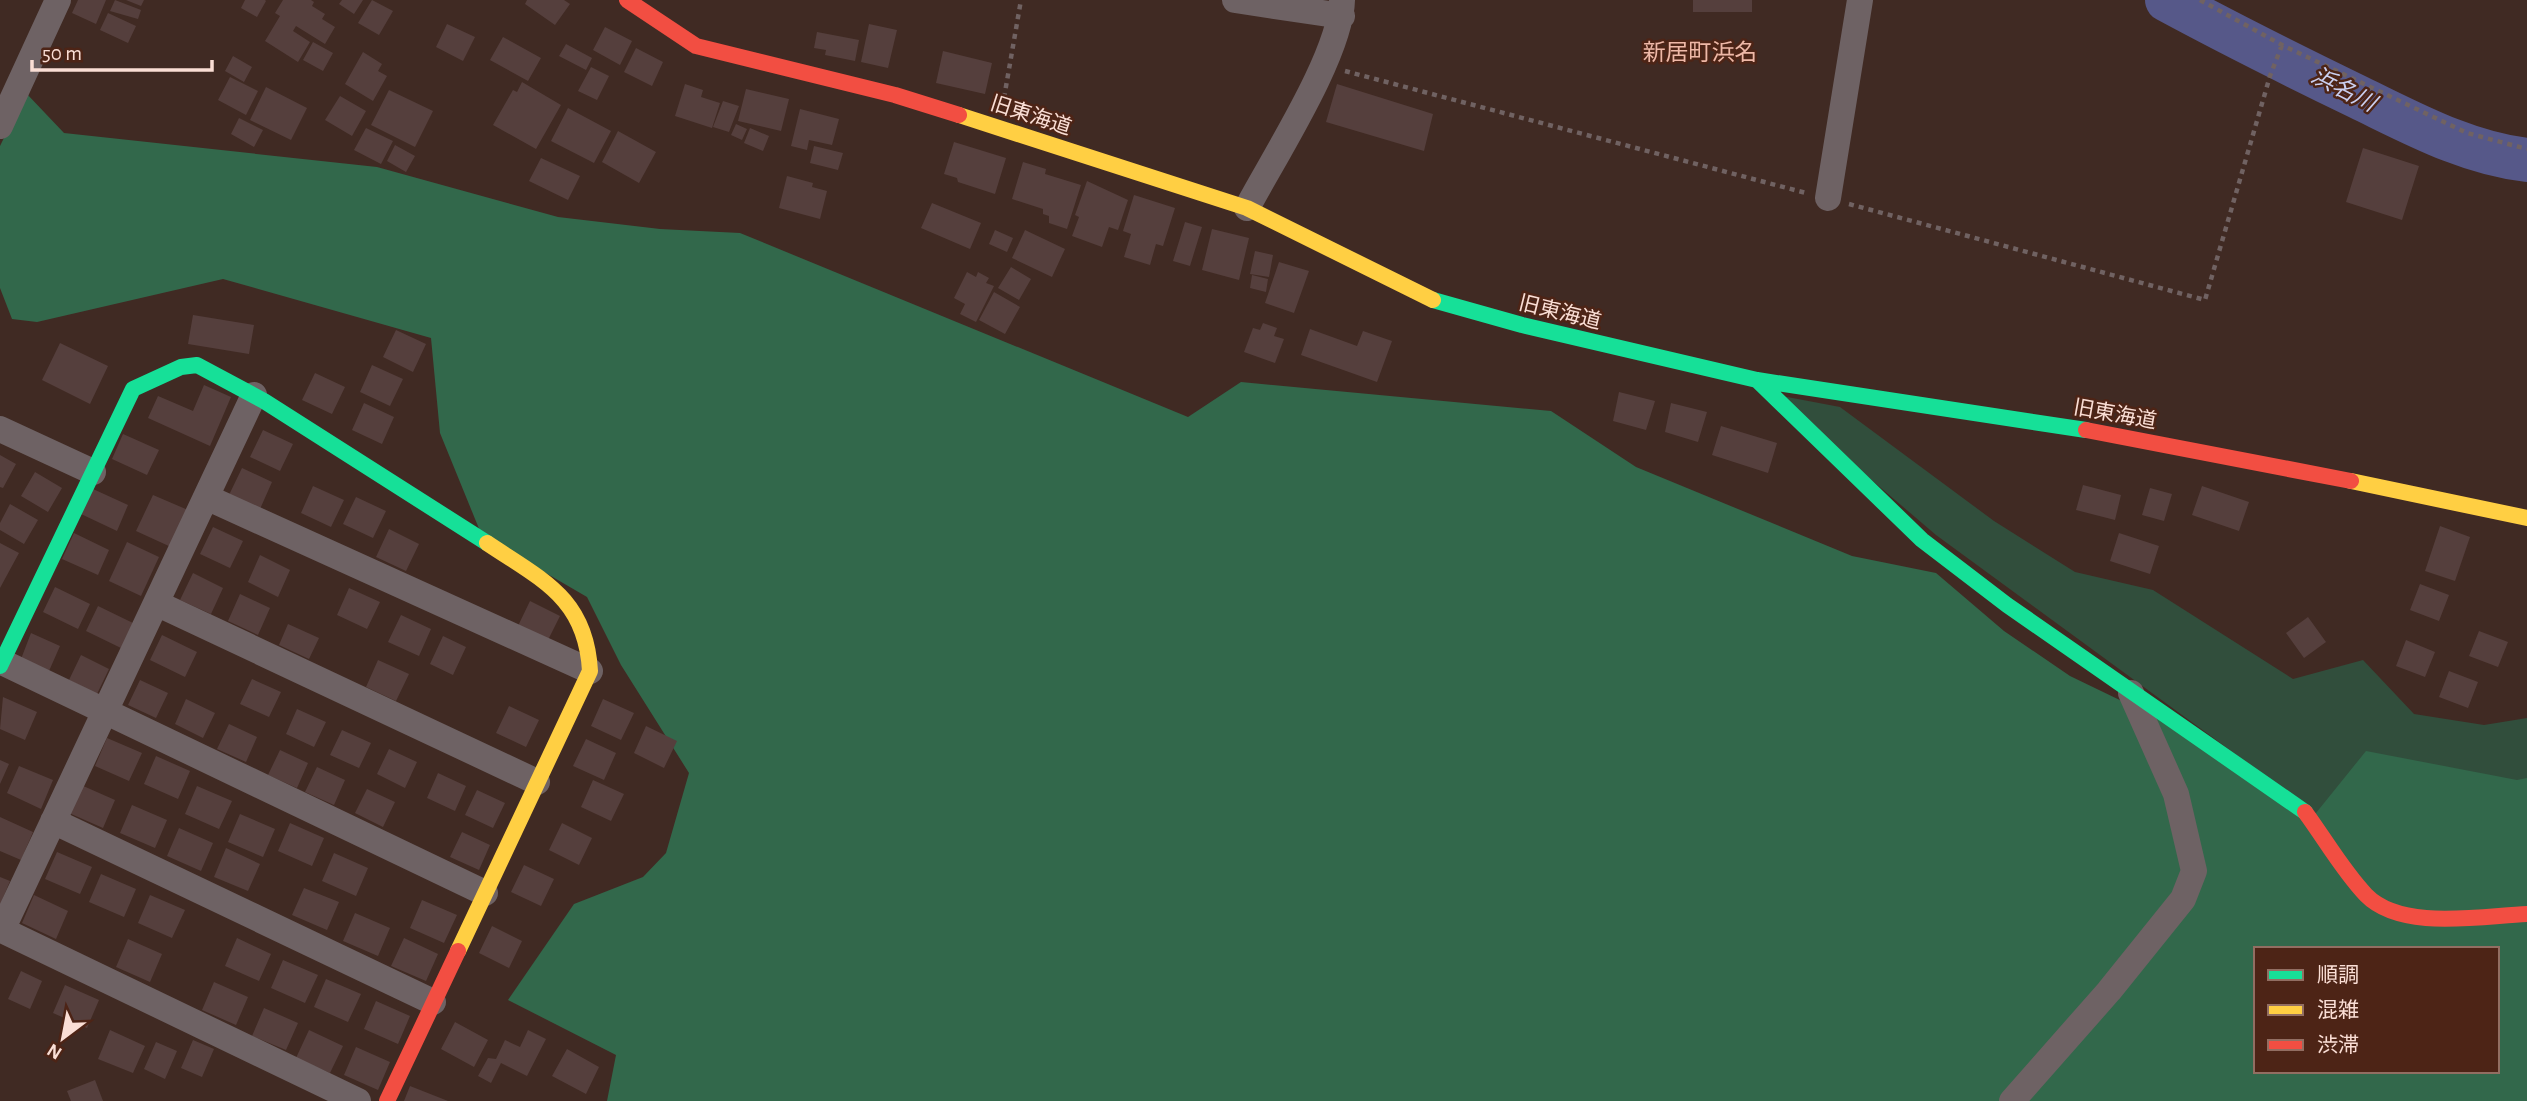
<svg xmlns="http://www.w3.org/2000/svg" width="2527" height="1101" font-family="'Alegreya Sans','Noto Sans JP',sans-serif">
<style>
.green{fill:#314e3c}
.forest{fill:#32684b;fill-rule:evenodd}
.lines{fill:none;stroke-linecap:round;stroke-linejoin:round}
.river{stroke:#565889;stroke-width:44}
.building{fill:#553f3d}
.path{stroke:#706262;stroke-width:4.5;stroke-dasharray:5 5;stroke-linecap:butt}
.street{stroke:#6e6264;stroke-width:26}
.fast{stroke:#16e098;stroke-width:16}
.slow{stroke:#ffcf43;stroke-width:16}
.jam{stroke:#f24e42;stroke-width:16}
.labels{text-anchor:middle;stroke-width:5;stroke-linejoin:round;paint-order:stroke}
.street-label{font-size:21px;fill:#faded5;stroke:#4d2416}
.neighbourhood-label{font-size:23px;fill:#eeb8a7;stroke:#4d2416}
.water-label{font-size:23px;font-style:italic;fill:#cacff0;stroke:#4d2416}
</style>
<rect width="100%" height="100%" fill="#402a23"/>
<path class="green" d="M 1771,394 L 1840,407 L 1994,521 L 2075,572 L 2153,590 L 2293,679 L 2363,660 L 2414,714 L 2484,725 L 2527,718 L 2527,779 L 2316,813 L 1936,535 Z"/>
<path class="forest" d="M 26,93 L 64,133 L 377,167 L 558,217 L 660,229 L 740,233 L 1188,417 L 1241,382 L 1551,411 L 1636,467 L 1852,556 L 1936,573 L 2004,631 L 2070,676 L 2186,732 L 2316,813 L 2366,751 L 2517,780 L 2527,778 L 2527,1101 L 607,1101 L 616,1055 L 508,1000 L 574,904 L 643,877 L 666,853 L 689,773 L 621,665 L 587,597 L 482,536 L 440,433 L 431,338 L 223,279 L 37,322 L 12,319 L 0,288 L 0,146 ZM 2256,949 L 2497,949 L 2497,1071 L 2256,1071 Z"/>
<g class="lines">
<path class="river" d="M 2167,0 C 2230,34 2294,66 2358,97 C 2412,123 2466,153 2527,160"/>
</g>
<path class="building" d="M 78,0 L 106,0 L 96,24 L 72,13 Z
M 115,0 L 141,10 L 138,19 L 110,11 Z
M 126,0 L 144,0 L 141,6 Z
M 245,0 L 265,0 L 266,1 L 257,17 L 241,8 Z
M 283,0 L 311,0 L 314,2 L 312,6 L 325,14 L 322,19 L 335,27 L 325,44 L 296,26 L 293,31 L 310,42 L 298,62 L 265,41 L 280,16 L 275,13 Z
M 342,0 L 363,0 L 354,14 L 339,4 Z
M 372,0 L 393,11 L 379,35 L 358,23 Z
M 527,0 L 564,0 L 570,4 L 555,25 L 525,4 Z
M 1693,0 L 1752,0 L 1752,12 L 1693,12 Z
M 108,13 L 136,26 L 128,43 L 100,30 Z
M 447,24 L 475,37 L 463,61 L 436,47 Z
M 869,24 L 897,30 L 888,68 L 861,62 Z
M 605,27 L 632,41 L 620,65 L 593,50 Z
M 817,32 L 859,40 L 855,61 L 825,55 L 826,50 L 814,48 Z
M 503,37 L 541,58 L 528,81 L 490,60 Z
M 313,42 L 333,53 L 323,71 L 303,60 Z
M 566,44 L 592,58 L 586,70 L 559,56 Z
M 636,48 L 663,62 L 652,86 L 624,72 Z
M 943,51 L 992,63 L 985,94 L 936,83 Z
M 363,52 L 382,64 L 378,71 L 387,76 L 373,101 L 345,84 Z
M 233,56 L 252,67 L 244,82 L 225,71 Z
M 591,67 L 609,76 L 597,100 L 578,91 Z
M 230,77 L 258,91 L 246,115 L 218,100 Z
M 522,82 L 561,105 L 536,149 L 493,125 L 513,90 L 517,92 Z
M 685,84 L 703,90 L 701,97 L 720,103 L 712,128 L 675,116 Z
M 1337,84 L 1433,114 L 1424,151 L 1326,122 Z
M 266,87 L 307,108 L 291,140 L 250,120 Z
M 746,89 L 789,99 L 781,131 L 738,121 Z
M 389,90 L 433,111 L 415,147 L 371,125 Z
M 340,96 L 366,111 L 352,136 L 325,120 Z
M 723,101 L 739,106 L 729,132 L 713,127 Z
M 568,108 L 611,131 L 594,163 L 551,141 Z
M 800,109 L 839,119 L 832,145 L 809,140 L 807,150 L 791,146 Z
M 239,118 L 263,130 L 254,147 L 231,134 Z
M 736,124 L 747,129 L 742,140 L 731,135 Z
M 366,128 L 393,141 L 381,164 L 354,150 Z
M 750,128 L 769,136 L 763,151 L 744,143 Z
M 618,131 L 656,152 L 639,183 L 602,162 Z
M 954,142 L 1006,158 L 995,194 L 958,182 L 957,178 L 944,174 Z
M 395,145 L 415,156 L 406,172 L 387,161 Z
M 814,146 L 843,153 L 838,170 L 810,163 Z
M 2363,148 L 2419,166 L 2402,220 L 2346,202 Z
M 541,158 L 580,176 L 568,200 L 529,181 Z
M 1023,162 L 1046,169 L 1045,174 L 1081,185 L 1067,229 L 1049,223 L 1049,216 L 1043,214 L 1043,209 L 1012,199 Z
M 787,176 L 813,183 L 812,187 L 827,191 L 820,219 L 779,208 Z
M 1087,181 L 1128,200 L 1118,230 L 1109,227 L 1102,247 L 1072,236 L 1079,217 L 1075,215 Z
M 1134,195 L 1175,208 L 1163,246 L 1156,244 L 1150,265 L 1124,257 L 1131,234 L 1123,231 Z
M 932,203 L 981,223 L 970,249 L 921,228 Z
M 1185,222 L 1202,227 L 1190,266 L 1173,261 Z
M 1212,229 L 1249,238 L 1239,280 L 1202,270 Z
M 995,230 L 1013,238 L 1007,252 L 989,244 Z
M 1025,230 L 1065,249 L 1052,277 L 1012,258 Z
M 1255,251 L 1273,255 L 1269,277 L 1250,274 Z
M 1279,262 L 1309,271 L 1294,313 L 1265,303 Z
M 1011,267 L 1031,279 L 1019,300 L 998,288 Z
M 967,272 L 976,277 L 978,272 L 989,278 L 986,283 L 994,286 L 976,322 L 960,314 L 965,304 L 954,298 Z
M 1252,275 L 1268,279 L 1266,292 L 1250,288 Z
M 994,292 L 1020,307 L 1005,334 L 979,320 Z
M 193,315 L 254,325 L 249,354 L 188,344 Z
M 1263,323 L 1277,328 L 1274,336 L 1284,339 L 1275,363 L 1244,352 L 1253,328 L 1260,330 Z
M 1310,329 L 1357,346 L 1363,331 L 1392,341 L 1377,382 L 1301,355 Z
M 396,330 L 426,344 L 413,372 L 383,357 Z
M 60,343 L 108,366 L 90,404 L 42,380 Z
M 372,365 L 403,379 L 390,406 L 360,392 Z
M 315,373 L 345,387 L 332,414 L 302,400 Z
M 204,385 L 231,397 L 210,446 L 148,418 L 158,396 L 193,411 Z
M 1619,392 L 1655,401 L 1646,430 L 1613,421 Z
M 364,403 L 394,417 L 382,444 L 352,430 Z
M 1671,403 L 1707,412 L 1698,442 L 1665,432 Z
M 1721,426 L 1777,443 L 1768,473 L 1712,455 Z
M 263,430 L 293,444 L 280,471 L 250,457 Z
M 123,434 L 159,450 L 147,475 L 112,459 Z
M 0,455 L 16,464 L 3,488 L 0,487 Z
M 242,468 L 272,482 L 260,509 L 229,495 Z
M 35,472 L 62,488 L 48,512 L 21,496 Z
M 2083,485 L 2121,495 L 2115,520 L 2076,510 Z
M 313,486 L 344,500 L 331,527 L 301,513 Z
M 2202,486 L 2249,502 L 2239,531 L 2192,515 Z
M 2150,488 L 2172,494 L 2164,521 L 2142,515 Z
M 93,489 L 128,505 L 117,531 L 81,514 Z
M 153,495 L 188,510 L 171,547 L 136,531 Z
M 356,497 L 386,511 L 373,538 L 343,524 Z
M 10,504 L 38,520 L 24,544 L 0,530 L 0,523 Z
M 2440,526 L 2470,537 L 2455,581 L 2425,571 Z
M 213,527 L 243,541 L 230,568 L 200,554 Z
M 389,529 L 419,544 L 406,571 L 376,557 Z
M 74,533 L 109,550 L 98,575 L 62,559 Z
M 2119,533 L 2159,546 L 2150,574 L 2110,561 Z
M 127,542 L 159,557 L 141,596 L 109,581 Z
M 0,543 L 19,553 L 0,588 Z
M 260,555 L 290,570 L 278,597 L 248,582 Z
M 193,573 L 223,588 L 211,614 L 180,600 Z
M 2420,584 L 2449,595 L 2439,621 L 2410,610 Z
M 55,587 L 90,604 L 78,629 L 43,612 Z
M 349,588 L 380,602 L 367,629 L 337,615 Z
M 240,594 L 270,608 L 258,635 L 228,621 Z
M 530,601 L 560,616 L 547,642 L 517,628 Z
M 98,606 L 133,623 L 121,648 L 86,631 Z
M 401,615 L 431,629 L 419,656 L 388,642 Z
M 2308,617 L 2326,642 L 2304,658 L 2286,633 Z
M 288,624 L 319,638 L 309,659 L 279,645 Z
M 2479,631 L 2508,642 L 2498,667 L 2469,656 Z
M 31,633 L 60,646 L 49,671 L 21,659 Z
M 162,635 L 197,652 L 185,677 L 150,660 Z
M 443,636 L 466,647 L 453,675 L 430,664 Z
M 2406,640 L 2435,652 L 2425,677 L 2396,666 Z
M 81,655 L 109,669 L 97,694 L 69,680 Z
M 378,660 L 409,674 L 396,701 L 366,687 Z
M 2449,671 L 2478,682 L 2468,708 L 2439,697 Z
M 252,679 L 281,692 L 269,717 L 240,704 Z
M 140,680 L 168,693 L 156,718 L 128,705 Z
M 3,697 L 37,712 L 25,740 L 0,729 Z
M 186,699 L 215,713 L 203,738 L 175,724 Z
M 603,699 L 634,713 L 621,740 L 591,726 Z
M 509,706 L 539,720 L 526,747 L 496,733 Z
M 297,709 L 326,722 L 314,747 L 286,734 Z
M 229,724 L 257,737 L 246,762 L 217,749 Z
M 646,726 L 677,741 L 664,768 L 634,753 Z
M 342,730 L 371,743 L 359,768 L 330,755 Z
M 107,738 L 142,753 L 129,781 L 95,766 Z
M 586,739 L 616,753 L 604,780 L 573,766 Z
M 389,749 L 417,762 L 405,788 L 377,774 Z
M 280,750 L 308,763 L 297,788 L 268,775 Z
M 156,756 L 190,771 L 178,799 L 144,784 Z
M 0,760 L 9,764 L 0,784 Z
M 19,766 L 53,780 L 41,809 L 7,793 Z
M 317,767 L 345,780 L 334,805 L 305,792 Z
M 438,773 L 466,786 L 455,811 L 427,798 Z
M 593,780 L 624,794 L 611,821 L 581,807 Z
M 81,785 L 115,800 L 103,828 L 69,813 Z
M 197,786 L 232,801 L 219,829 L 185,814 Z
M 367,789 L 395,802 L 383,827 L 355,813 Z
M 477,790 L 505,803 L 493,828 L 465,815 Z
M 132,805 L 167,820 L 155,848 L 120,833 Z
M 240,814 L 275,829 L 263,857 L 228,842 Z
M 0,817 L 33,832 L 21,860 L 0,851 Z
M 290,823 L 324,838 L 312,866 L 278,851 Z
M 562,823 L 592,838 L 579,865 L 549,850 Z
M 179,828 L 213,843 L 201,871 L 167,856 Z
M 462,832 L 490,845 L 479,870 L 450,857 Z
M 226,848 L 260,864 L 248,891 L 214,877 Z
M 57,852 L 92,867 L 80,894 L 45,879 Z
M 334,853 L 368,868 L 356,896 L 322,881 Z
M 524,865 L 554,879 L 541,906 L 511,892 Z
M 101,874 L 136,889 L 124,917 L 89,902 Z
M 0,877 L 10,881 L 0,905 Z
M 304,888 L 339,902 L 327,930 L 292,915 Z
M 34,895 L 68,911 L 56,939 L 22,923 Z
M 150,895 L 185,910 L 172,938 L 138,923 Z
M 422,900 L 457,915 L 444,943 L 410,928 Z
M 355,913 L 390,928 L 378,956 L 343,941 Z
M 492,926 L 522,941 L 509,968 L 479,953 Z
M 237,938 L 271,954 L 259,981 L 225,966 Z
M 404,938 L 438,954 L 426,981 L 391,966 Z
M 128,939 L 162,954 L 150,982 L 116,967 Z
M 283,960 L 318,975 L 305,1003 L 271,988 Z
M 21,971 L 42,981 L 30,1009 L 8,999 Z
M 326,979 L 361,994 L 348,1022 L 314,1007 Z
M 214,982 L 248,997 L 236,1025 L 202,1010 Z
M 65,985 L 99,1000 L 87,1028 L 53,1013 Z
M 376,1001 L 410,1016 L 398,1044 L 364,1029 Z
M 264,1008 L 298,1023 L 286,1050 L 252,1036 Z
M 455,1022 L 488,1040 L 474,1067 L 441,1049 Z
M 110,1030 L 145,1046 L 133,1073 L 98,1059 Z
M 309,1030 L 343,1046 L 330,1073 L 296,1058 Z
M 528,1030 L 546,1039 L 527,1076 L 501,1063 L 491,1083 L 478,1076 L 488,1058 L 496,1059 L 505,1040 L 520,1047 Z
M 193,1040 L 214,1049 L 202,1077 L 181,1068 Z
M 156,1042 L 177,1051 L 165,1079 L 144,1069 Z
M 356,1047 L 390,1062 L 378,1090 L 344,1075 Z
M 567,1049 L 599,1067 L 586,1094 L 552,1076 Z
M 95,1080 L 103,1101 L 71,1101 L 67,1091 Z
M 410,1086 L 448,1101 L 404,1101 Z"/>
<g class="lines">
<path class="path" d="M 2200,0 L 2282,45 L 2467,133 L 2527,149
M 1345,71 L 1806,193
M 1004,98 L 1021,0
M 1849,204 L 2205,300 L 2270,76 L 2282,45"/>
<path class="street" d="M 1235,0 L 1342,16
M 0,126 L 58,0
M 1828,198 L 1860,0
M 1247,208 C 1274,157 1341,54 1342,0
M 0,429 L 93,472
M 206,497 L 590,671
M 156,603 L 537,782
M 2,662 L 485,893
M 53,821 L 433,1002
M 0,929 L 358,1101
M 2,930 L 254,395
M 2012,1101 L 2109,991 L 2183,899 L 2194,871 L 2176,794 L 2131,693"/>
<path class="fast" d="M 1433,300 L 1522,325 L 1757,380 L 2086,430
M 1757,380 L 1922,540 L 2007,605 L 2305,812
M 0,666 L 133,389 L 181,367 L 197,365 L 264,401 L 487,543"/>
<path class="slow" d="M 959,115 L 1247,208 L 1433,300
M 2351,481 L 2527,518
M 458,951 L 590,671 C 586,598 542,580 487,543"/>
<path class="jam" d="M 627,0 L 696,46 L 895,95 L 959,115
M 2086,430 L 2351,481
M 2305,812 C 2325,839 2343,871 2366,895 C 2401,931 2480,916 2527,914
M 387,1101 L 458,951"/>
</g>
<g class="labels">
<g class="street-label">
<text transform="translate(1031 115) rotate(18)" y="7">旧東海道</text>
<text transform="translate(1560 312) rotate(14)" y="7">旧東海道</text>
<text transform="translate(2115 414) rotate(10)" y="7">旧東海道</text>
</g>
<g class="neighbourhood-label">
<text x="1700" y="60">新居町浜名</text>
</g>
<g class="water-label">
<text transform="translate(2344 89) rotate(27)" y="8">浜名川</text>
</g>
</g>
<rect x="2254" y="947" width="245" height="126" fill="#4d2416" stroke="#926e62" stroke-width="2"/>
<rect x="2268" y="970" width="35" height="10" fill="#16e098" stroke="#926e62" stroke-width="2"/>
<text x="2317" y="982" font-size="21" fill="#faded5">順調</text>
<rect x="2268" y="1005" width="35" height="10" fill="#ffcf43" stroke="#926e62" stroke-width="2"/>
<text x="2317" y="1017" font-size="21" fill="#faded5">混雑</text>
<rect x="2268" y="1040" width="35" height="10" fill="#f24e42" stroke="#926e62" stroke-width="2"/>
<text x="2317" y="1052" font-size="21" fill="#faded5">渋滞</text>
<g transform="translate(63 1038) rotate(212)" stroke="#4d2416" stroke-width="5" paint-order="stroke">
<path d="M0-5L12 26L0 18L-12 26Z" fill="#faded5"/>
<text y="-10" font-size="19" font-weight="bold" text-anchor="middle" fill="#faded5">N</text>
</g>
<path d="M32 60v10h180v-10" fill="none" stroke="#faded5" stroke-width="3.5"/>
<text x="42" y="60" font-size="21" fill="#faded5" stroke="#4d2416" stroke-width="5" paint-order="stroke">50 m</text>
</svg>
